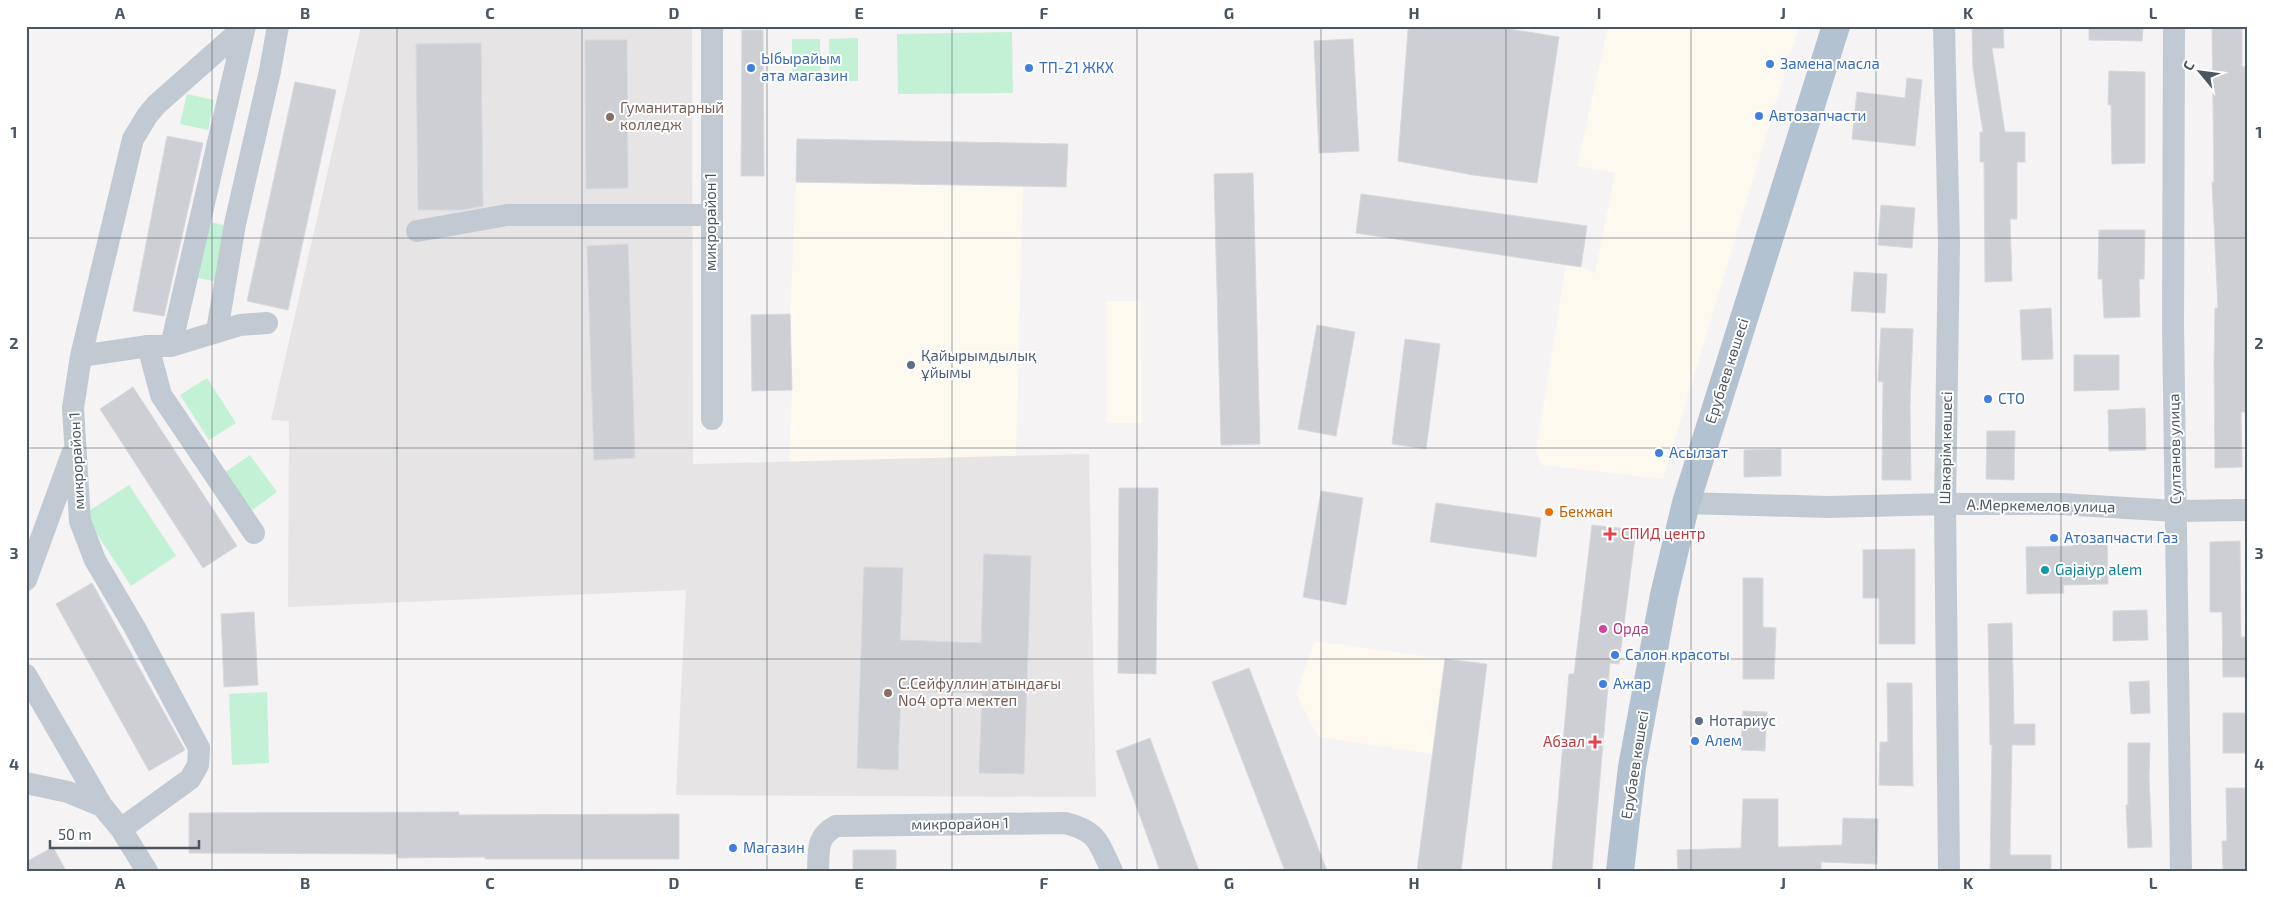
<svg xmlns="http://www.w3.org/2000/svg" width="2273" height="897" font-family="'Exo 2',sans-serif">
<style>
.commercial{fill:#fdf9ef}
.education{fill:#e6e4e5}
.green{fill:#c3f1d5}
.building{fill:#cdcfd5;stroke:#d7d9de}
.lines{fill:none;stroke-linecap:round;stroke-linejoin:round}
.minor{stroke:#c1cad2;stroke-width:22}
.major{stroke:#b3c2d1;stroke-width:28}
.grid{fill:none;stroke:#4a5661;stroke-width:1;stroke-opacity:0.55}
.shop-dot{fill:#3f7fe0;stroke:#fff;stroke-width:2}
.education-dot{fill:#8d6e63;stroke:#fff;stroke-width:2}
.service-dot{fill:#5c6f8a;stroke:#fff;stroke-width:2}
.food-dot{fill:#e8710a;stroke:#fff;stroke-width:2}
.health-dot{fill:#e0444e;stroke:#fff;stroke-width:2}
.culture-dot{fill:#0f9aa8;stroke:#fff;stroke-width:2}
.hotel-dot{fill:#d1479c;stroke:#fff;stroke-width:2}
.labels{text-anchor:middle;stroke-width:4;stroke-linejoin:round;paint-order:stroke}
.shop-label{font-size:15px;fill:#366cbe;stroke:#fff;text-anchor:start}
.education-label{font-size:15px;fill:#785e54;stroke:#fff;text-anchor:start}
.street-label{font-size:15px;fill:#4a5661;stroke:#fff}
.service-label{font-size:15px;fill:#4e5e75;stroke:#fff;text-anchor:start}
.food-label{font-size:15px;fill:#c56008;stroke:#fff;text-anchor:start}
.health-label{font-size:15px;fill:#be3a42;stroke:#fff;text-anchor:start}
.culture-label{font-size:15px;fill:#0d838f;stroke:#fff;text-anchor:start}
.hotel-label{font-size:15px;fill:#b23c85;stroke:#fff;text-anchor:start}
.neatline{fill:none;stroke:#4a5661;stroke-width:2}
.grid-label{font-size:16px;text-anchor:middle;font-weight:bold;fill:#4a5661}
</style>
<rect width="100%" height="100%" fill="#f5f3f3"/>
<path class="commercial" d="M 1608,26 L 1799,26 L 1663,479 L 1541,465 L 1536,449 L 1566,265 L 1581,267 L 1595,273 L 1615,173 L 1577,166 Z
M 796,182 L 1023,186 L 1016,456 L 789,462 L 792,390 L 790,314 Z
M 1106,301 L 1141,301 L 1142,423 L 1107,423 Z
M 1315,641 L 1445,659 L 1432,754 L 1318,737 L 1296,694 Z"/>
<path class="education" d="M 361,26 L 692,26 L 693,464 L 1089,454 L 1096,797 L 676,795 L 686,590 L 288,607 L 289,421 L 271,420 Z"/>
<path class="green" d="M 1012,32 L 1013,93 L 898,94 L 897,34 Z
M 858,38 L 858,81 L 830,81 L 829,39 Z
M 792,39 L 820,39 L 821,81 L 792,81 Z
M 187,94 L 214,100 L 208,130 L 180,124 Z
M 205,221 L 229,226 L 218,282 L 194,277 Z
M 207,378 L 236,423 L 209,440 L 180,395 Z
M 250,455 L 277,492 L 251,511 L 224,473 Z
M 129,485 L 176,556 L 131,586 L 84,514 Z
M 267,692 L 269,763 L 232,765 L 229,694 Z"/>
<path class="building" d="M 1415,26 L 1490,26 L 1559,37 L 1537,183 L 1473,175 L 1398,161 L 1408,30 Z
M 1972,26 L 2003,26 L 2004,48 L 1992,48 L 2005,132 L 2025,132 L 2025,162 L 2017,162 L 2017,219 L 2010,219 L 2012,281 L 1985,282 L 1984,162 L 1980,162 L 1980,132 L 1983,132 L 1973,69 Z
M 2089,26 L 2143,26 L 2142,41 L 2089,40 Z
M 2212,26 L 2242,26 L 2242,67 L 2247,66 L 2247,412 L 2241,412 L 2242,467 L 2215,468 L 2214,363 L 2215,308 L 2218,308 L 2212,182 L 2214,182 Z
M 742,30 L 763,30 L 764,176 L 741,176 Z
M 1353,39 L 1359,151 L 1319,153 L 1314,41 Z
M 585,40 L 627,40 L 628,188 L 586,189 Z
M 481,43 L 483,206 L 461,210 L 418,210 L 416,44 Z
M 2109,71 L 2145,72 L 2145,163 L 2112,164 L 2111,105 L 2108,105 Z
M 1907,78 L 1922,80 L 1915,146 L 1852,139 L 1857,92 L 1905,98 Z
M 295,82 L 336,90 L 288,310 L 247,301 Z
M 167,136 L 203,143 L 164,316 L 133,311 Z
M 797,139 L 1068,144 L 1066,187 L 796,182 Z
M 1253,173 L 1260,444 L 1221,445 L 1214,174 Z
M 1361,194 L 1587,226 L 1581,267 L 1356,233 Z
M 1881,205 L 1915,208 L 1912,248 L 1878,245 Z
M 2099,230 L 2145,230 L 2144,279 L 2139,279 L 2140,317 L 2104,318 L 2102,279 L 2098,279 Z
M 628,244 L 635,458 L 594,460 L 587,246 Z
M 1854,272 L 1887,274 L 1885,313 L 1851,311 Z
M 2051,308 L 2053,359 L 2022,360 L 2020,310 Z
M 790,314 L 792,390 L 752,391 L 751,315 Z
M 1317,325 L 1355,332 L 1336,436 L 1298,429 Z
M 1881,328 L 1913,329 L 1910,406 L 1911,480 L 1882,480 L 1883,382 L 1878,381 Z
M 1405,339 L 1440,344 L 1426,449 L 1392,444 Z
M 2074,355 L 2119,355 L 2119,390 L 2074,391 Z
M 133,387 L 237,546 L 203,568 L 100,409 Z
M 2145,408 L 2146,450 L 2109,451 L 2108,410 Z
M 1987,431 L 2015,431 L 2014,480 L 1986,479 Z
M 1781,449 L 1781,476 L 1744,477 L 1744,450 Z
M 1119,488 L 1158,488 L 1156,674 L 1118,673 Z
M 1321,491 L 1363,498 L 1346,605 L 1303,597 Z
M 1436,503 L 1541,518 L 1536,557 L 1430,542 Z
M 1592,525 L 1636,530 L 1619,664 L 1610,663 L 1592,871 L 1552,871 L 1569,674 L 1574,674 Z
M 2107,541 L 2108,584 L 2063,585 L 2064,593 L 2027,594 L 2026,547 L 2073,546 L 2073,542 Z
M 2240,541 L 2241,637 L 2247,637 L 2247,677 L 2223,677 L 2222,612 L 2210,612 L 2210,542 Z
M 1915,549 L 1915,644 L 1879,644 L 1879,598 L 1863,598 L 1863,550 Z
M 984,554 L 1031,556 L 1024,774 L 979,773 L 982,693 L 901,691 L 898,770 L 857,768 L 864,567 L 903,568 L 900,640 L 981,643 Z
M 1743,578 L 1763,578 L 1763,627 L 1776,628 L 1774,679 L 1743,679 Z
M 92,583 L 185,750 L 149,771 L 56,604 Z
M 2147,610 L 2148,640 L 2113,641 L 2113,611 Z
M 254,612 L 258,685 L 224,687 L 221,614 Z
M 2012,623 L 2014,724 L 2035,724 L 2035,745 L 2012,745 L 2010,855 L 2051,855 L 2051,871 L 1990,871 L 1992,745 L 1990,745 L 1988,624 Z
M 1445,659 L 1487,664 L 1461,871 L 1417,871 Z
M 1249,668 L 1327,871 L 1285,871 L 1212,682 Z
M 2149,681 L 2150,713 L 2131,714 L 2129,682 Z
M 1887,683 L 1912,683 L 1913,786 L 1879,785 L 1880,742 L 1888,742 Z
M 1743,711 L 1767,712 L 1765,751 L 1741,750 Z
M 2223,713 L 2247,713 L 2247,753 L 2223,753 Z
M 1150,738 L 1199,871 L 1160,871 L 1116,751 Z
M 2128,743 L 2150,743 L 2149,778 L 2152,847 L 2128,848 L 2126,805 L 2128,805 Z
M 2226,788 L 2247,788 L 2247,871 L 2223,871 L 2222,841 L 2227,841 Z
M 1743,799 L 1778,799 L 1778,847 L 1842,845 L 1843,818 L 1878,819 L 1877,864 L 1821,862 L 1821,871 L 1678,871 L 1677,850 L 1741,848 Z
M 459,812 L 459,815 L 679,814 L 679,859 L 485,859 L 485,857 L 397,858 L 397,854 L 189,853 L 189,813 Z
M 53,847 L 66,871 L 26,871 L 26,862 Z
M 853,850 L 896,850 L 896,871 L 853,871 Z"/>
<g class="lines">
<path class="minor" d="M 712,26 L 712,419
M 1944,26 L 1949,244 L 1945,504 L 1949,871
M 2174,26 L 2173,325 L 2181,871
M 417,231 L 507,215 L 711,215
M 217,331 L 235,224 L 270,71 L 278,26
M 148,346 L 161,395 L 254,533
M 171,346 L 245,26
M 81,356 L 133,139 L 147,116 L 156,105 L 243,28
M 1686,503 L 1828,507 L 1945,504 L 2061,504 L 2176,511 L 2247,510
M 26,580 L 72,454
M 26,675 L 102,806 L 121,829 L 147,871
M 26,783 L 68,792 L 102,806
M 121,829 L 190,779 L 198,765 L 199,748 L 135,628 L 95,560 L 80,521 L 73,408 L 81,356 L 148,346 L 171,346 L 240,325 L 267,323
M 818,871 C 819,849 816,837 836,826 L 1065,823 C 1098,831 1098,842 1112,871"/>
<path class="major" d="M 1620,871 L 1632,767 L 1664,595 L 1686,503 L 1836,26"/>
</g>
<path class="grid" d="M 212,26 L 212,871M 397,26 L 397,871M 582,26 L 582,871M 767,26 L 767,871M 952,26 L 952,871M 1137,26 L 1137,871M 1321,26 L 1321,871M 1506,26 L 1506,871M 1691,26 L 1691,871M 1876,26 L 1876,871M 2061,26 L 2061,871M 26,238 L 2247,238M 26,448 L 2247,448M 26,659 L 2247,659"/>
<g class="shop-dot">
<circle cx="1770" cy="64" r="5"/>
<circle cx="751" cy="68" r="5"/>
<circle cx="1029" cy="68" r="5"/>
<circle cx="1759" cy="116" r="5"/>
<circle cx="1988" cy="399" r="5"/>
<circle cx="1659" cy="453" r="5"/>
<circle cx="2054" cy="538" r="5"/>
<circle cx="1615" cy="655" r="5"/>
<circle cx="1603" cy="684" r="5"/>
<circle cx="1695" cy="741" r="5"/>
<circle cx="733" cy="848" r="5"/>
</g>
<g class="education-dot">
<circle cx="610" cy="117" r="5"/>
<circle cx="888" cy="693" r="5"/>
</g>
<g class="service-dot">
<circle cx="911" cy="365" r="5"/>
<circle cx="1699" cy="721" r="5"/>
</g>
<circle class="food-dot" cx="1549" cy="512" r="5"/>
<g class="health-dot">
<path d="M1607.5 526.5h5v5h5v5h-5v5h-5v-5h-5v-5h5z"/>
<path d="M1592.5 734.5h5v5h5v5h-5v5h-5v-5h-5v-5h5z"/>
</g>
<circle class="culture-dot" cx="2045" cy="570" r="5"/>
<circle class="hotel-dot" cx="1603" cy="629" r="5"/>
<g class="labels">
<g class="shop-label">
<text x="761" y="64">Ыбырайым<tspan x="761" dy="17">ата магазин</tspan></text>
<text x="1780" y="69">Замена масла</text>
<text x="1039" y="73">ТП-21 ЖКХ</text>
<text x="1769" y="121">Автозапчасти</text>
<text x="1998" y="404">СТО</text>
<text x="1669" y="458">Асылзат</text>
<text x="2064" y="543">Атозапчасти Газ</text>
<text x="1625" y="660">Салон красоты</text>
<text x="1613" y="689">Ажар</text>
<text x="1705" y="746">Алем</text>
<text x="743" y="853">Магазин</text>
</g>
<g class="education-label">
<text x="620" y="113">Гуманитарный<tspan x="620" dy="17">колледж</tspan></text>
<text x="898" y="689">С.Сейфуллин атындағы<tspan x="898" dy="17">No4 орта мектеп</tspan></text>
</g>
<g class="street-label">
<text transform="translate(711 222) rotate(-90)" y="5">микрорайон 1</text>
<text transform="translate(1727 371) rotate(-72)" y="5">Ерубаев көшесі</text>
<text transform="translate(1946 448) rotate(-89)" y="5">Шәкәрім көшесі</text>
<text transform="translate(2175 449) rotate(-91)" y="5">Султанов улица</text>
<text transform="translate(77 461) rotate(-93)" y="5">микрорайон 1</text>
<text transform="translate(2041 506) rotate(1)" y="5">А.Меркемелов улица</text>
<text transform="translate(1635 765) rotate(-81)" y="5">Ерубаев көшесі</text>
<text transform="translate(960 824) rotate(-1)" y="5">микрорайон 1</text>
</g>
<g class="service-label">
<text x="921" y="361">Қайырымдылық<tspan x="921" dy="17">ұйымы</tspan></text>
<text x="1709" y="726">Нотариус</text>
</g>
<g class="food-label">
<text x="1559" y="517">Бекжан</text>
</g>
<g class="health-label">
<text x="1621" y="539">СПИД центр</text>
<text x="1585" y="747" text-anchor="end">Абзал</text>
</g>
<g class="culture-label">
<text x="2055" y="575">Gajaiyp alem</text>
</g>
<g class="hotel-label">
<text x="1613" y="634">Орда</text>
</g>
</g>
<rect width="2273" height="897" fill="none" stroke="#ffffff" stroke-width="55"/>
<g transform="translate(2200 72) rotate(299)" stroke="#ffffff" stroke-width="4" paint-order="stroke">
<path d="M0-4L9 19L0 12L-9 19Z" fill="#4a5661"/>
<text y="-8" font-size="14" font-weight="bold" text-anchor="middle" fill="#4a5661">С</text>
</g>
<path d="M50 840v8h149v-8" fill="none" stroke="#4a5661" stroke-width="2.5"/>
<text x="58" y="840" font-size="15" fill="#4a5661" stroke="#ffffff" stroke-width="4" paint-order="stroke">50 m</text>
<rect x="28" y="28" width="2218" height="842" class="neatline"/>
<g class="grid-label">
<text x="120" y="19">A</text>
<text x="305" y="19">B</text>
<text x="490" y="19">C</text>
<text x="674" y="19">D</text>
<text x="859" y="19">E</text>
<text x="1044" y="19">F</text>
<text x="1229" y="19">G</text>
<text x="1414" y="19">H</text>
<text x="1599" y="19">I</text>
<text x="1783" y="19">J</text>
<text x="1968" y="19">K</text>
<text x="2153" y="19">L</text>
<text x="14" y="138">1</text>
<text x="2259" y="138">1</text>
<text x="14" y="349">2</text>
<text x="2259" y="349">2</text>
<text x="14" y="559">3</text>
<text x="2259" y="559">3</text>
<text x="14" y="770">4</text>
<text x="2259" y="770">4</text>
<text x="120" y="889">A</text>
<text x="305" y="889">B</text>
<text x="490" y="889">C</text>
<text x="674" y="889">D</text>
<text x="859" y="889">E</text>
<text x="1044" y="889">F</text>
<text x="1229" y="889">G</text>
<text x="1414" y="889">H</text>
<text x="1599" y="889">I</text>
<text x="1783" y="889">J</text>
<text x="1968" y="889">K</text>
<text x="2153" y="889">L</text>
</g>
</svg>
